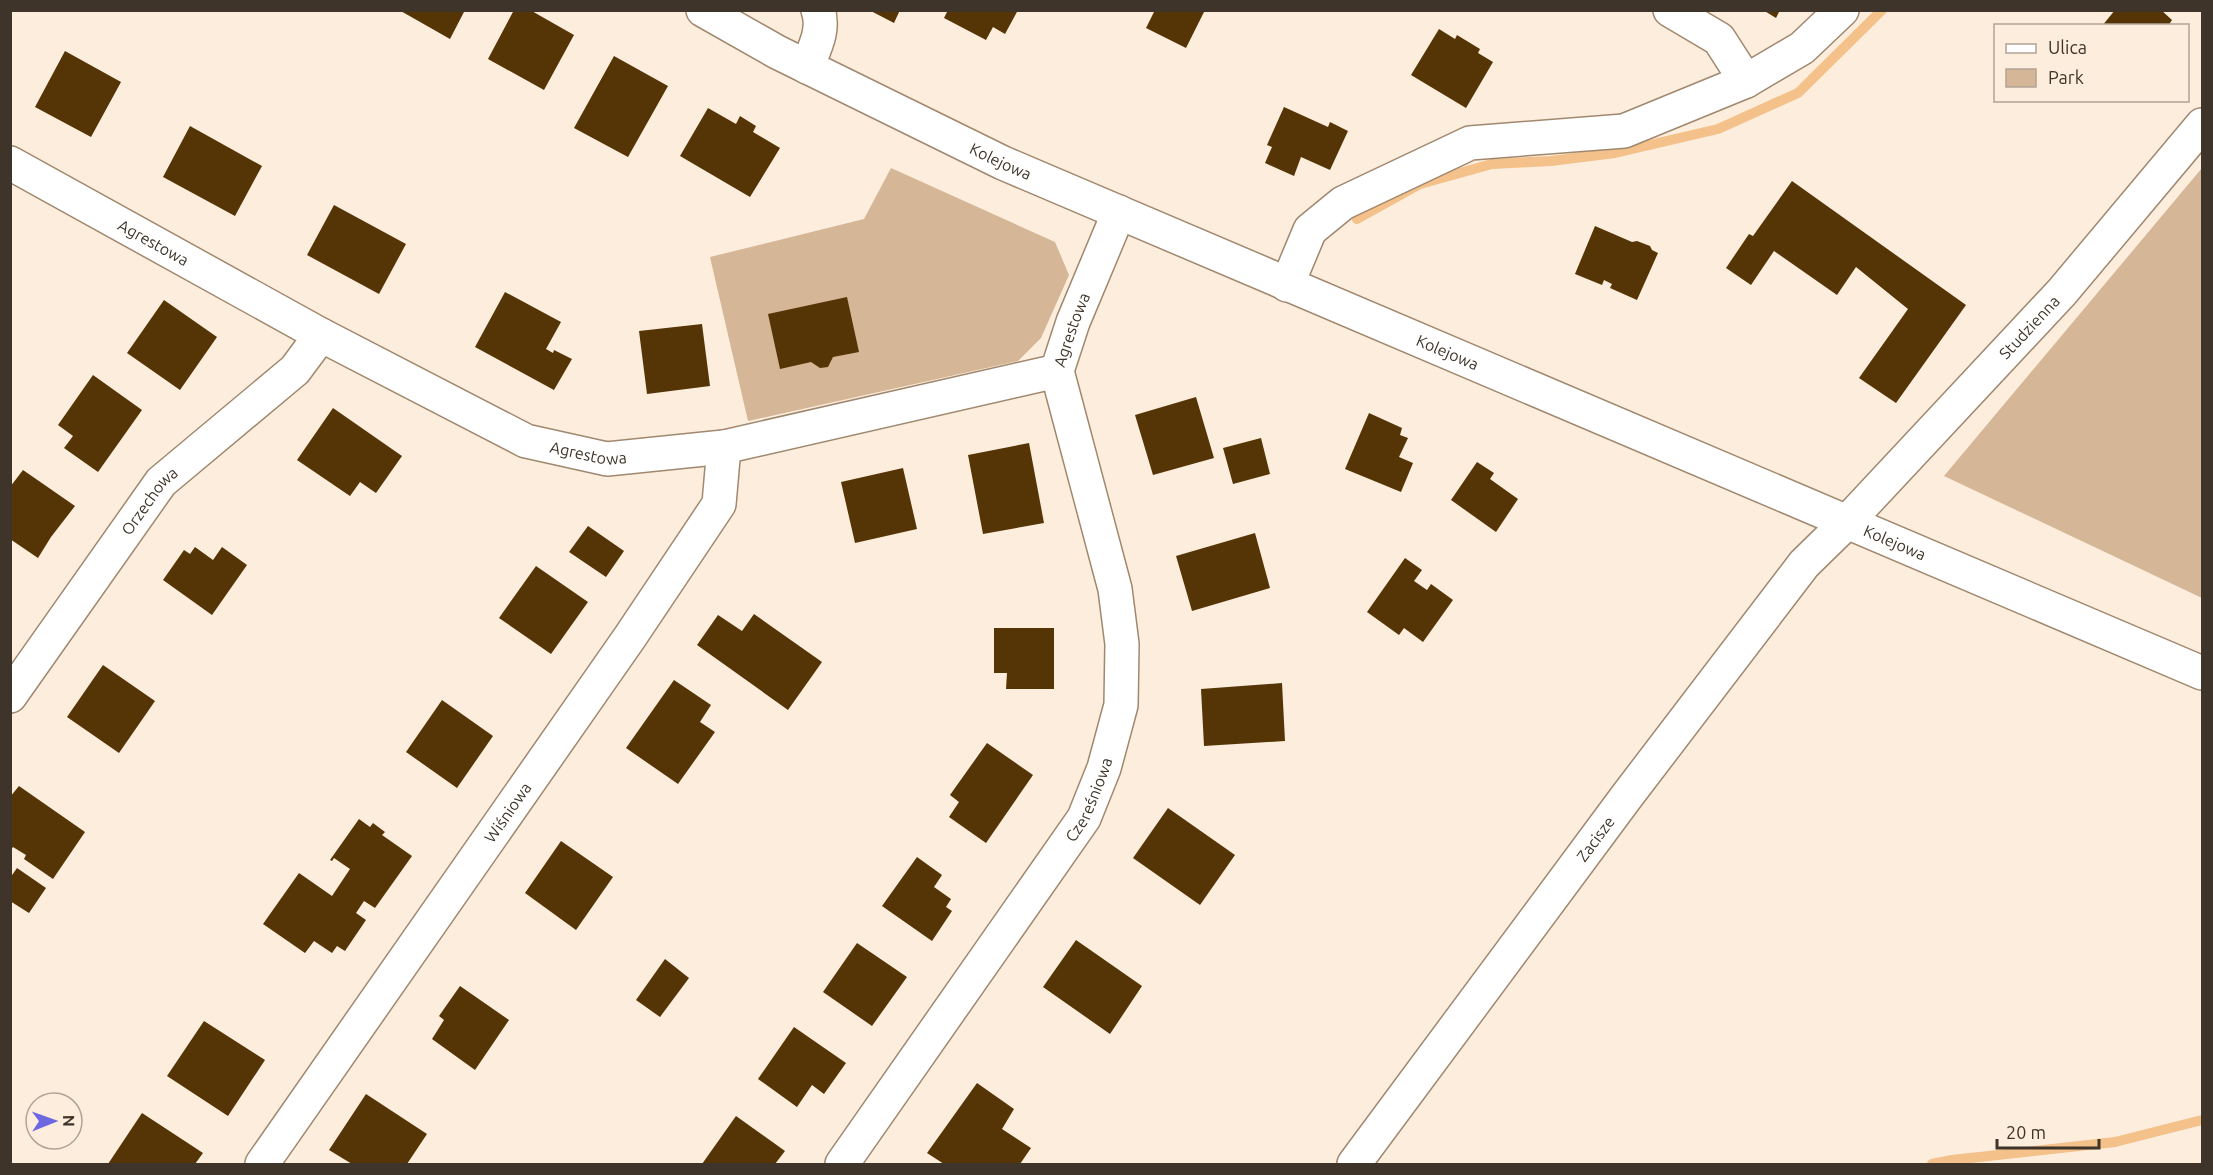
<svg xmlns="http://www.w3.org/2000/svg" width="2213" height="1175" font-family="Ubuntu,sans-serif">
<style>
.green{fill:#d5b696}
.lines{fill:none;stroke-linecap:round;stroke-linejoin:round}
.stream{stroke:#f3c189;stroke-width:10}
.building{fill:#553405}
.minor-casing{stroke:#a0886f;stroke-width:36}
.minor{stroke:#fff;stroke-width:33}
.labels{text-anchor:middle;stroke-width:6;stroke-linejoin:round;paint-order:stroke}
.street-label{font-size:16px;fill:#3e3429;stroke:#fdeddd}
</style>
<rect width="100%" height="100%" fill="#fdeddd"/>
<path class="green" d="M 891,168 L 1055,242 L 1069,275 L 1041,338 L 1018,361 L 748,421 L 710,257 L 864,219 Z
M 2202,168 L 2202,598 L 1944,476 Z"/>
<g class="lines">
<path class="stream" d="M 1357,219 L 1420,184 L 1492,164 L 1551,161 L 1615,153 L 1718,129 L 1798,93 L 1882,10
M 1932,1164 L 1952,1160 L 2115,1142 L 2202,1120"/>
</g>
<path class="building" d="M 399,10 L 465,10 L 450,39 Z
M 514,10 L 530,10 L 574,35 L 544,90 L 488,59 Z
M 869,10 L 900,10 L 894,23 Z
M 948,10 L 1018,10 L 1005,34 L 993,27 L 986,40 L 944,18 Z
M 1155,10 L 1205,10 L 1186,48 L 1146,28 Z
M 1763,10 L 1780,10 L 1776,18 Z
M 2115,10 L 2161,10 L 2172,20 L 2168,26 L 2102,26 Z
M 1439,29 L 1455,39 L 1457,35 L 1480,49 L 1478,53 L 1493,62 L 1466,108 L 1411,75 Z
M 65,51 L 121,82 L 91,137 L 35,107 Z
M 614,56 L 668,86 L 628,157 L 574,128 Z
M 1284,107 L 1328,127 L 1330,122 L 1348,131 L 1330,170 L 1301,157 L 1294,176 L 1265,163 L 1272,147 L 1267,145 Z
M 708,108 L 736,124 L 740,116 L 756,126 L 753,132 L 780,148 L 750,197 L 680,156 Z
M 190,126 L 262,166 L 235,216 L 163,177 Z
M 1792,181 L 1966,305 L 1896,403 L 1859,378 L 1908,309 L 1856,267 L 1837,295 L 1774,251 L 1751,285 L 1726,268 L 1749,234 L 1753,236 Z
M 334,205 L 406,244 L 379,294 L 307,255 Z
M 1595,226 L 1632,242 L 1637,241 L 1650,246 L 1652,250 L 1658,253 L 1637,300 L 1610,288 L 1612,284 L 1604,280 L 1602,285 L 1575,274 Z
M 505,292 L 561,322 L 546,349 L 553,353 L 554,350 L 572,359 L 554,390 L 475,347 Z
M 847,297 L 859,352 L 833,357 L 828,367 L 820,368 L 811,362 L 780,369 L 768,314 Z
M 164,300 L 217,337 L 180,390 L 127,353 Z
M 702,324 L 710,386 L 647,394 L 639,331 Z
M 93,375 L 142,410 L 98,472 L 64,448 L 73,436 L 58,425 Z
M 1196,397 L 1214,458 L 1153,475 L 1135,415 Z
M 333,408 L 402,456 L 376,493 L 360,482 L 350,496 L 297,460 Z
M 1369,413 L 1402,428 L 1400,435 L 1408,438 L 1399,457 L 1413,463 L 1401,492 L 1345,469 Z
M 1261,438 L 1270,474 L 1233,484 L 1223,448 Z
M 1029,443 L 1044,523 L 983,534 L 968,455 Z
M 1477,462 L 1494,473 L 1490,479 L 1518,499 L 1496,532 L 1451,500 Z
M 903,468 L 917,529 L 855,543 L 841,482 Z
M 23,470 L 75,506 L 51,537 L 38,558 L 10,539 L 10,487 Z
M 588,526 L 624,551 L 606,577 L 569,552 Z
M 1255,533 L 1270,588 L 1192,611 L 1176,556 Z
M 195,547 L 213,560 L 222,547 L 247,565 L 212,615 L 163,580 L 184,550 L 190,554 Z
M 1405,558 L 1422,570 L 1414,581 L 1427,590 L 1431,584 L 1453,600 L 1423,642 L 1404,628 L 1399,635 L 1367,612 Z
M 536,566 L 588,602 L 551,654 L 499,618 Z
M 754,614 L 822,662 L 788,710 L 697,645 L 718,615 L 742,631 Z
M 994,628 L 1054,628 L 1054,689 L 1006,689 L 1007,673 L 994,673 Z
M 103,665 L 155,701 L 119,753 L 67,717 Z
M 674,680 L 711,705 L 700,722 L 715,732 L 678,784 L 626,748 Z
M 1282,683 L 1285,741 L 1204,746 L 1201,689 Z
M 442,700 L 493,736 L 457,788 L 406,752 Z
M 987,743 L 1033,775 L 986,843 L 949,817 L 959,802 L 950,795 Z
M 19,786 L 85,832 L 53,879 L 24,859 L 26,855 L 13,847 L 10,851 L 10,797 Z
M 1168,808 L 1235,855 L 1200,905 L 1133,858 Z
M 359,819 L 370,827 L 373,823 L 385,832 L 382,835 L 412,856 L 375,908 L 364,901 L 356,913 L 366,920 L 345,951 L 337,946 L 332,953 L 314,941 L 305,953 L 263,924 L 299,873 L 332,896 L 350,869 L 334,858 L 332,861 L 330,860 Z
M 561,841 L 613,877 L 576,930 L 525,893 Z
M 917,857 L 942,875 L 934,887 L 951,899 L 946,907 L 952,911 L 932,941 L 882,906 Z
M 17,868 L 46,888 L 29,913 L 10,901 L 10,878 Z
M 1076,940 L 1142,986 L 1110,1034 L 1043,987 Z
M 857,943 L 907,977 L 872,1026 L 823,992 Z
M 665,959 L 689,978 L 660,1017 L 636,1000 Z
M 460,986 L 509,1020 L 475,1070 L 432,1039 L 444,1020 L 439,1016 Z
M 204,1021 L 265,1060 L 228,1116 L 167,1076 Z
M 794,1027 L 846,1063 L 824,1094 L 812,1085 L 797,1107 L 758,1079 Z
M 977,1083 L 1014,1109 L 1002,1129 L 1031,1148 L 1020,1164 L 944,1164 L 927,1153 Z
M 366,1094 L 427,1134 L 407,1164 L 352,1164 L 329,1150 Z
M 142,1113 L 203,1153 L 195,1164 L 108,1164 Z
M 736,1116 L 785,1151 L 775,1164 L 702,1164 Z"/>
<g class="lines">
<defs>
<g id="minor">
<path id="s1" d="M 703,10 L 777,52 L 1003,163 L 2202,673"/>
<path d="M 1670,10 L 1719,39 L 1746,81"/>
<path d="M 807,67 C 814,49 825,30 818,10"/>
<path id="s2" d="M 10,163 L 321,335 L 526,441 L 607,459 L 724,447 L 1057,371 L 1073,322 L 1119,212"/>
<path d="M 1287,285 L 1310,230 L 1343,203 L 1470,143 L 1624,131 L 1746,81 L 1802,48 L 1842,10"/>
<path id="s3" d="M 10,696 L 161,482 L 295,370 L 321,335"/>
<path id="s4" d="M 262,1164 L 630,637 L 719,504 L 724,447"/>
<path id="s5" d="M 842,1164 L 1084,818 L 1104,768 L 1121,705 L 1122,644 L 1115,589 L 1057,371"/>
<path id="s6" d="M 1354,1164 L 1627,796 L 1804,564 L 1847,522 L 2062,292 L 2202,125"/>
</g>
</defs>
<use href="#minor" class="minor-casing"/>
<use href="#minor" class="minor"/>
</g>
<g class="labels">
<g class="street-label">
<text dy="6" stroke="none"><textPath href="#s1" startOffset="334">Kolejowa</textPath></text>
<text dy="6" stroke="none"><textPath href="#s2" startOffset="164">Agrestowa</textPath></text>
<text dy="6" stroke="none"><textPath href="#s6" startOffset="1077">Studzienna</textPath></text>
<text dy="6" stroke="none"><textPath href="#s2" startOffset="1172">Agrestowa</textPath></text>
<text dy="6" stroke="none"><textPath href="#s1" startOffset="820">Kolejowa</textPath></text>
<text dy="6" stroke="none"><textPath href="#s2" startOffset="650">Agrestowa</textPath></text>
<text dy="6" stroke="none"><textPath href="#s3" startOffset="240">Orzechowa</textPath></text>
<text dy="6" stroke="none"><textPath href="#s1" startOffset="1306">Kolejowa</textPath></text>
<text dy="6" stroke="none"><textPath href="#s5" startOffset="441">Czereśniowa</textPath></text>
<text dy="6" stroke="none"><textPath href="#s4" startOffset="429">Wiśniowa</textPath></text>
<text dy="6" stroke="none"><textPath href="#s6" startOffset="405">Zacisze</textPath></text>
</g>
</g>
<rect width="2213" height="1175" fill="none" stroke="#3e3429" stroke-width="24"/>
<rect x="1994" y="24" width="195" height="78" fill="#fdeddd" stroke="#b1a395" stroke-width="1.5"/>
<rect x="2006" y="44" width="30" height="9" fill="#ffffff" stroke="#b1a395" stroke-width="1.5"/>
<text x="2048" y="54" font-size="18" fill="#3e3429">Ulica</text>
<rect x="2006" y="69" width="30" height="18" fill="#d5b696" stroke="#b1a395" stroke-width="1.5"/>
<text x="2048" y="84" font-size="18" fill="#3e3429">Park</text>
<g transform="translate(54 1121) rotate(89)"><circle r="28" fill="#fdeddd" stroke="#b1a395" stroke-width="1.5"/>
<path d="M0-4.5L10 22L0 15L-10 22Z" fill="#6d67e1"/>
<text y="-9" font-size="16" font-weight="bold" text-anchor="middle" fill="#3e3429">N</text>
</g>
<path d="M1997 1139v9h102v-9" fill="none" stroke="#3e3429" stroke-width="3"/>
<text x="2006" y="1139" font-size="18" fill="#3e3429" stroke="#fdeddd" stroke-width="4.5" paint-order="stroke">20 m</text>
</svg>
